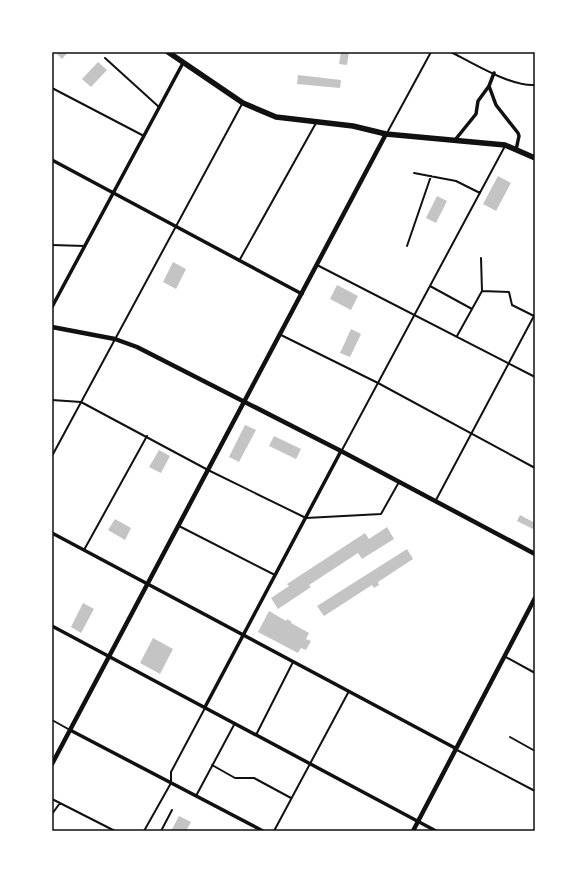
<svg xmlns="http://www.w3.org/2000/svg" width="587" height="883" font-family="Manrope,sans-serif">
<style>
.building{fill:#c4c4c4}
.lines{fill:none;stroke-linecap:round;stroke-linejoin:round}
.service{stroke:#111;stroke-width:2}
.minor{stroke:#111;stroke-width:3.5}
.tertiary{stroke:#111;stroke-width:4.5}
.primary{stroke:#111;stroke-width:5.5}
.neatline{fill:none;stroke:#111;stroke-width:1.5}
</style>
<rect width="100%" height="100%" fill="#fff"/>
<path class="building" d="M 55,52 L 68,52 L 62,59 Z
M 341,52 L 349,52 L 347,65 L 339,64 Z
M 98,62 L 107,70 L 91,87 L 82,79 Z
M 298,75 L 341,80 L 340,88 L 297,84 Z
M 498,176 L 511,183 L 496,211 L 483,204 Z
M 437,196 L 447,201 L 436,223 L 426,218 Z
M 173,262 L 186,269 L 176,289 L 163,282 Z
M 337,285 L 358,296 L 351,310 L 330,299 Z
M 351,329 L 361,334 L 350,357 L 340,353 Z
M 245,425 L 256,430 L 239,462 L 229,457 Z
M 274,436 L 301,449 L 296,459 L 269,446 Z
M 159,450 L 170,456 L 161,473 L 149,467 Z
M 520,515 L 535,523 L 535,530 L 517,521 Z
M 115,519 L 131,528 L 125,540 L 108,530 Z
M 387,527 L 394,539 L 362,559 L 358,553 L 309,585 L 311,587 L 278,609 L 271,598 L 289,586 L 287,584 L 365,533 L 369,539 Z
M 407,549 L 413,559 L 378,582 L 379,585 L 374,588 L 372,585 L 324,616 L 317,606 Z
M 83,603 L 94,609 L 81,633 L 71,627 Z
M 269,611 L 286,621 L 287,619 L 292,622 L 291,623 L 309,633 L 306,639 L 311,641 L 306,650 L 301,648 L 298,653 L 258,632 Z
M 153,638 L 173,649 L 160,674 L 140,663 Z
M 179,816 L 191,822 L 186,831 L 171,831 Z"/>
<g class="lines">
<path class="service" d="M 451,52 C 472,63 512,87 535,85
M 105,58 L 159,107
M 52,88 L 144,136
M 387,133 L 431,52
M 414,173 L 456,181 L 480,193
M 52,245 L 85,246
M 407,246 L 431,176
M 239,261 L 316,123
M 317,265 L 535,377
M 430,286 L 472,309
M 482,291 L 509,292 L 512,305 L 534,316
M 281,335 L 378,383 L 535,468
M 457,336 L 482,291 L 481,258
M 52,400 L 81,402 L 208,470 L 306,518 L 381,514 L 399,482
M 342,450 L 505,146
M 52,456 L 242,104
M 436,500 L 535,314
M 179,526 L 275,575
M 84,550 L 147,436
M 504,656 L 535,673
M 52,720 L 70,730
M 256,735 L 293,662
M 510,737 L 535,751
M 457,750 L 535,791
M 212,765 L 235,778 L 254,778 L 291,798
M 196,796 L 235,723
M 52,799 L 115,831
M 52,814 L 60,803
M 144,831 L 171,783 L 171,772 L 205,708
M 161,831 L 172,810
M 274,831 L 349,691"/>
<path class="minor" d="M 489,86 L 496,105 L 518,133 L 519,136 L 516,150
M 455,140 L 476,114 L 478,101 L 489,86 L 494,73
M 52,160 L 302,294
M 52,307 L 183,63
M 52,533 L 455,748
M 52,626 L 436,831
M 205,707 L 341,451
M 70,730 L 263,831"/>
<path class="tertiary" d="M 52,327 L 115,339 L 137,347 L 341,451 L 535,554
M 52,764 L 386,134
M 413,831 L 535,598"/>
<path class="primary" d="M 168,52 L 243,103 L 276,117 L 353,126 L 386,134 L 505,145 L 535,158"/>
</g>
<rect width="587" height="883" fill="none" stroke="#ffffff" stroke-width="106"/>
<rect x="53" y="53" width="481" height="777" class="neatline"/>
</svg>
